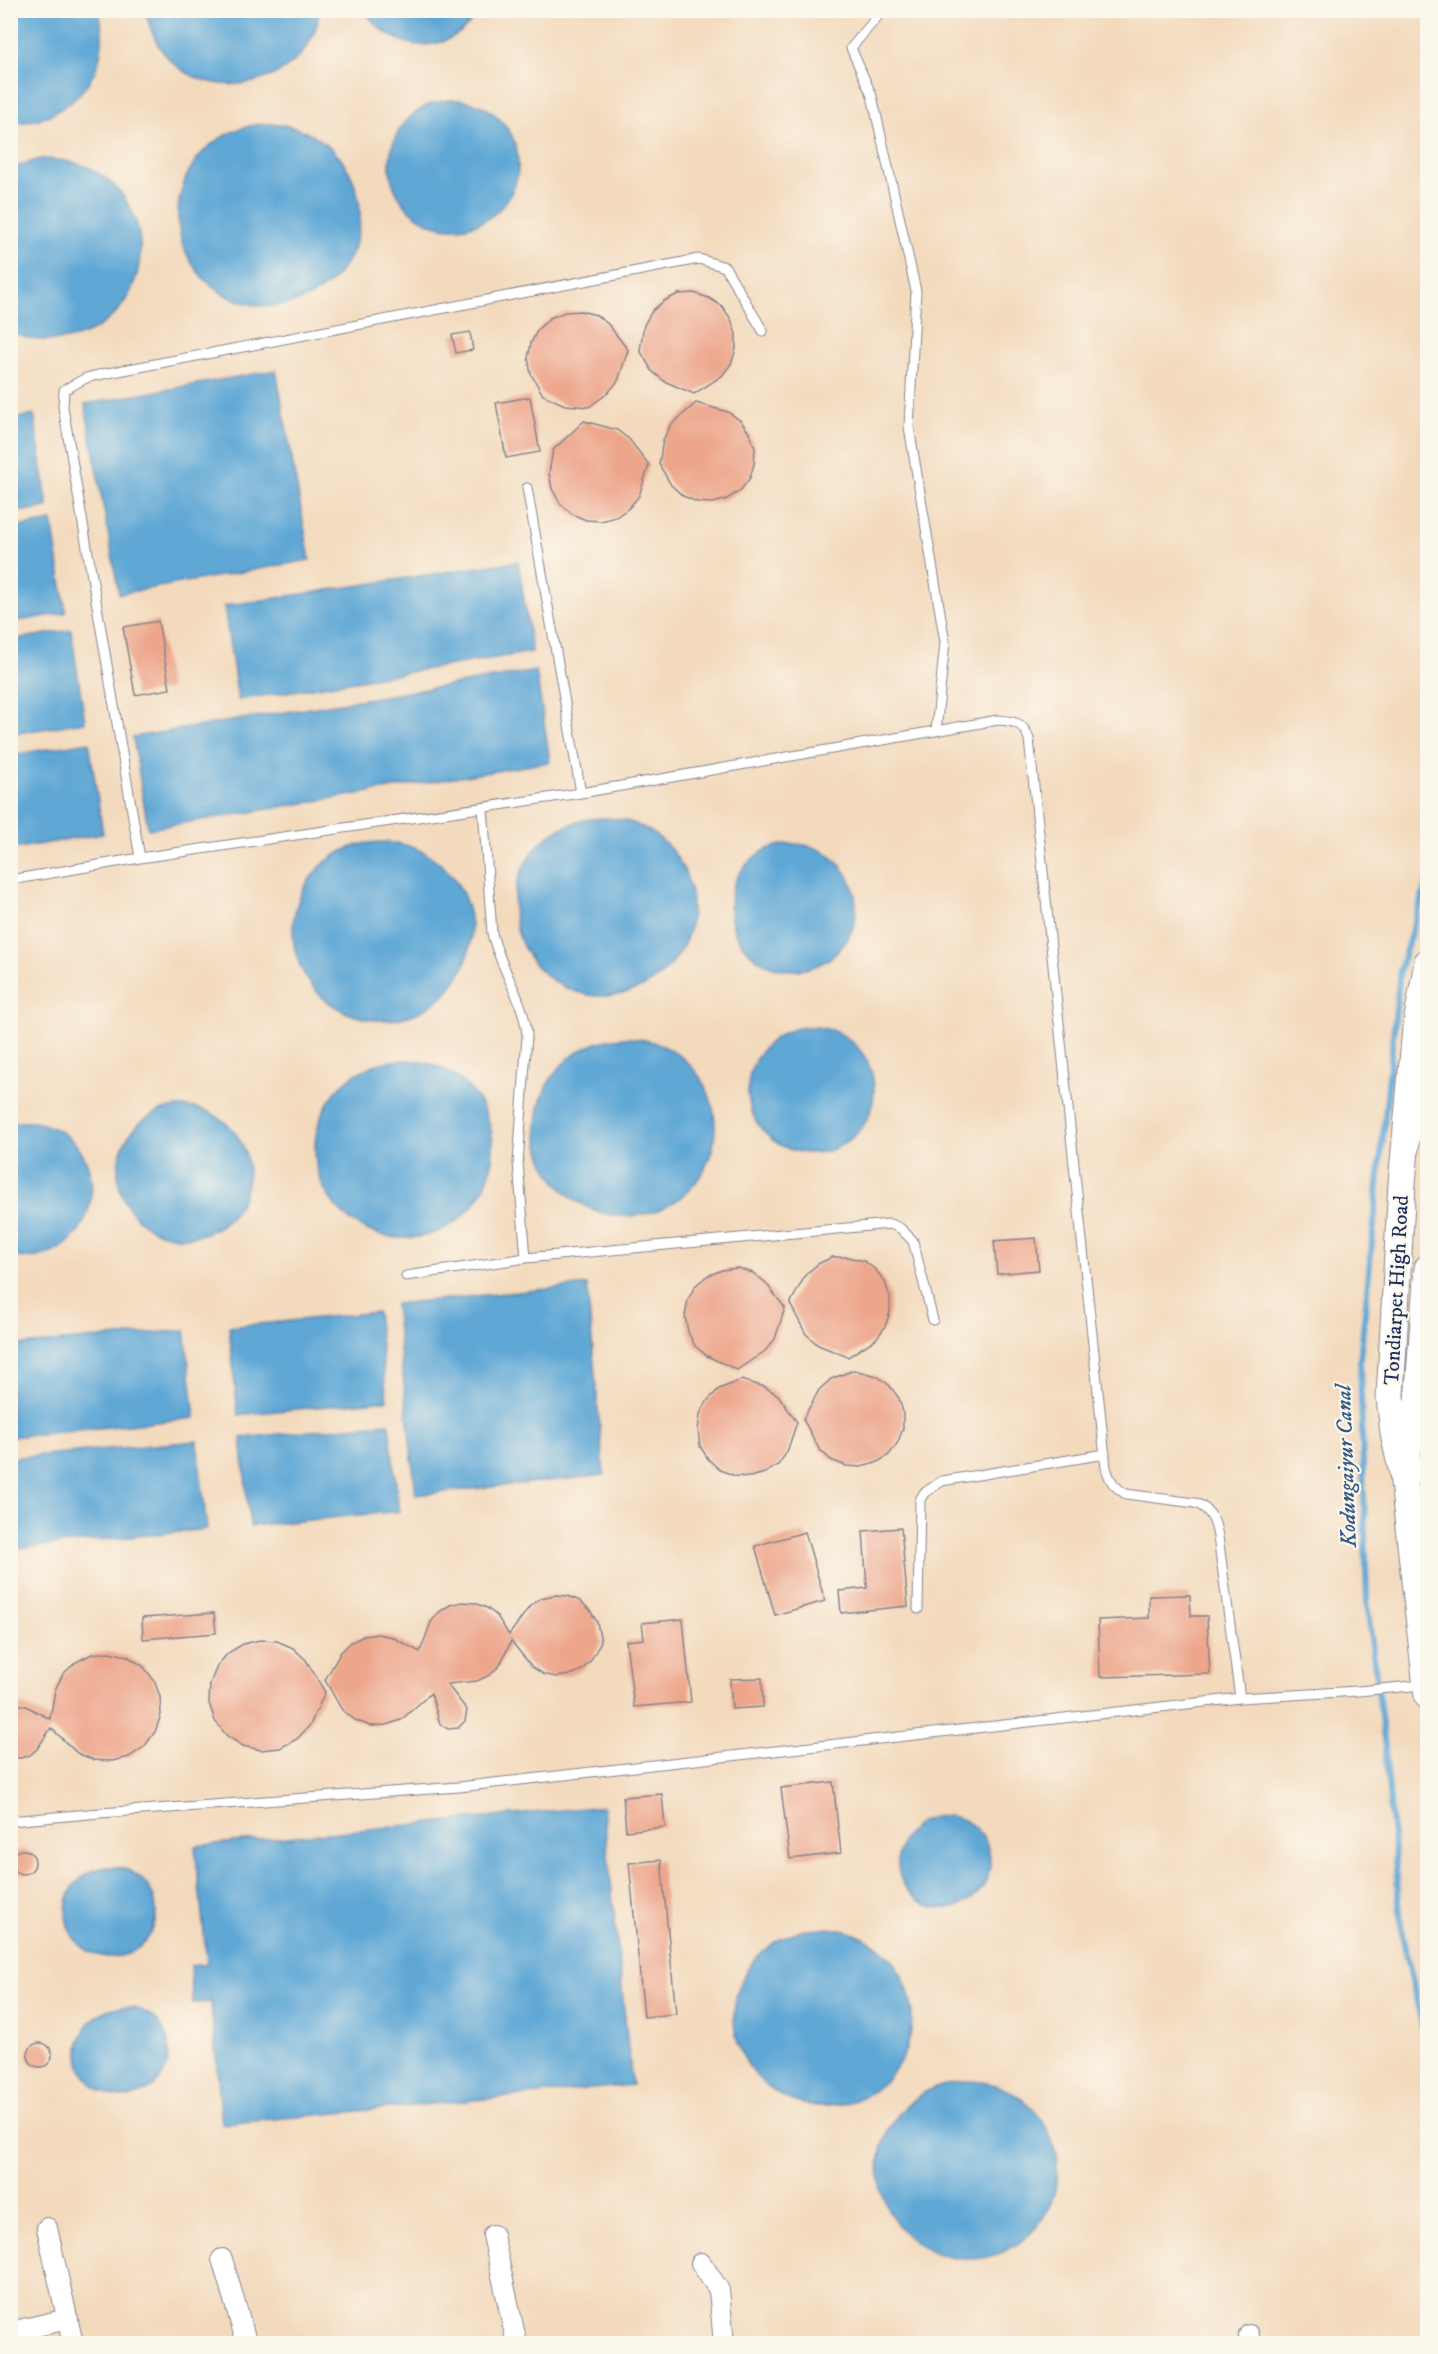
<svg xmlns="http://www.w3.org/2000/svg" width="1438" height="2354" font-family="'IM FELL DW Pica',serif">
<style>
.water{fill:#5ea7d5;stroke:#3c6b9a;stroke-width:1.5}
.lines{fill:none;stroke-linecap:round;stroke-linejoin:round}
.stream{stroke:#5ea7d5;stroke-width:6}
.building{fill:#eda68b}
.service-casing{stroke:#87848e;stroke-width:11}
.minor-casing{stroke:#87848e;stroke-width:22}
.tertiary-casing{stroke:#87848e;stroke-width:26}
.secondary-casing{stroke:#87848e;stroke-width:29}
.service{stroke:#fff;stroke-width:9}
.minor{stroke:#fff;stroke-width:20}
.tertiary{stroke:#fff;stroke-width:24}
.secondary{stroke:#fff;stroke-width:27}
.labels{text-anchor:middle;stroke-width:4.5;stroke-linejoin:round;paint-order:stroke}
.street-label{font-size:21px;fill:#1b2f5e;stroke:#fbf7ec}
.water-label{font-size:22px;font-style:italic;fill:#325988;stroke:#fbf7ec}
</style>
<rect width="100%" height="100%" fill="#fbf7ec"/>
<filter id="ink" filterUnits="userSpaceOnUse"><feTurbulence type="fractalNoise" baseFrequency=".0167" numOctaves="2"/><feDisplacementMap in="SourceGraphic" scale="12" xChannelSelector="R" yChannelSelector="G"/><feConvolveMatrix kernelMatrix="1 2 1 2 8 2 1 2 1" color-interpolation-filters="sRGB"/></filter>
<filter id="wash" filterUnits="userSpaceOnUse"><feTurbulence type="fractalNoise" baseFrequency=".008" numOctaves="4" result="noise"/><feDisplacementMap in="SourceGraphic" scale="24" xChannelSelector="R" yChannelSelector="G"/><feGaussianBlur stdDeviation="1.35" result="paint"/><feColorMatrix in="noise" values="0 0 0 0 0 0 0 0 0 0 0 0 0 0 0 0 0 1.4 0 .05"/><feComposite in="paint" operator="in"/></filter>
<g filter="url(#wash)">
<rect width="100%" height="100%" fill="#f3dabd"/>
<path class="water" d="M 11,10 L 98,10 L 100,14 C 101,23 103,33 102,42 C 99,90 56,123 11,123 Z
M 145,11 L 145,10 L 319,11 C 313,80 223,107 173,63 C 157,49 151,30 145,11 Z
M 366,11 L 479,11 C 459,43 421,56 388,34 C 379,29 370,20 366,11 Z
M390 164a64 64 0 1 1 128 0a64 64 0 1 1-128 0Z
M178 215a91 91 0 1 1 182 0a91 91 0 1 1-182 0Z
M 41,159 C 61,160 81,161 98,173 C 170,219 145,332 59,340 C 44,341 24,340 11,331 L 11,168 Z
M 276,370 L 310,560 L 119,594 L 85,404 Z
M 34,415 L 48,507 L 11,513 L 11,419 Z
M 52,521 L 66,613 L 11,622 L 11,528 Z
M 518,561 L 532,652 L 238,700 L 224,606 Z
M 71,630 L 85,722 L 11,734 L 11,640 Z
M 536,671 L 550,762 L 148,829 L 133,737 Z
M 89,742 L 103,834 L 11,849 L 11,755 Z
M514 907a89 89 0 1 1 178 0a89 89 0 1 1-178 0Z
M293 931a89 89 0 1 1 178 0a89 89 0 1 1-178 0Z
M730 907a63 63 0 1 1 126 0a63 63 0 1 1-126 0Z
M748 1090a63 63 0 1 1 126 0a63 63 0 1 1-126 0Z
M537 1127a89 89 0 1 1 178 0a89 89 0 1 1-178 0Z
M315 1149a89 89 0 1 1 178 0a89 89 0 1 1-178 0Z
M118 1172a65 65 0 1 1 130 0a65 65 0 1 1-130 0Z
M 16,1122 C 23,1122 32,1121 39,1123 C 125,1144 98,1274 11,1256 L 10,1123 Z
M 587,1285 L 604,1475 L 416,1495 L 395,1304 Z
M 377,1312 L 387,1400 L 238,1415 L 229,1327 Z
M 185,1330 L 195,1418 L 11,1437 L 11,1346 Z
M 389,1423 L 399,1511 L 250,1526 L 241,1438 Z
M 197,1441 L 207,1529 L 11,1549 L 11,1458 Z
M 603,1806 L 632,2085 L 222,2124 L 211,2002 L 193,2003 L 190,1966 L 207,1964 L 195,1846 Z
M898 1862a46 46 0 1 1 92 0a46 46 0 1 1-92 0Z
M66 1912a45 45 0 1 1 90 0a45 45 0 1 1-90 0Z
M734 2017a89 89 0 1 1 178 0a89 89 0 1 1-178 0Z
M79 2052a45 45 0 1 1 90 0a45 45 0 1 1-90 0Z
M879 2170a89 89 0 1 1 178 0a89 89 0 1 1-178 0Z"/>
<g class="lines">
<path class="stream" d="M 1428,879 L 1400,969 L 1360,1360 L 1367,1603 L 1385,1748 L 1402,1934 L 1428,2053"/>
</g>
<g id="blocks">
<path class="building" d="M 694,293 L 709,298 L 722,306 L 731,319 L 736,334 L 736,349 L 731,364 L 722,376 L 694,394 L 664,381 L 652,371 L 640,350 L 644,325 L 652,311 L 664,301 L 678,294 Z
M 581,311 L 596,315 L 608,324 L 628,350 L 618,381 L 608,393 L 589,407 L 565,405 L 543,395 L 531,374 L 528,358 L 531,343 L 538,329 L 550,318 L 565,312 Z
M 470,332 L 473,350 L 456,353 L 452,335 Z
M 530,397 L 540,452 L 506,458 L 496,403 Z
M 696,403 L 728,412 L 741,421 L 750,434 L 755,448 L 754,464 L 750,478 L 740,491 L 727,499 L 713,503 L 697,502 L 683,496 L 671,485 L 659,464 L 663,440 L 670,426 Z
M 584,421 L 617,430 L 629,439 L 649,465 L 639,496 L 629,508 L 616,517 L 601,521 L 586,520 L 572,514 L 560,503 L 552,489 L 549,473 L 553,450 Z
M 158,621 L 170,689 L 135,695 L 123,627 Z
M 1036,1238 L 1039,1270 L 997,1274 L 994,1241 Z
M 832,1257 L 848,1257 L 864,1261 L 876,1270 L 885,1282 L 890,1297 L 890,1312 L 885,1327 L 876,1339 L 848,1357 L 818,1345 L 806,1334 L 790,1304 L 806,1274 L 818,1264 Z
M 738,1268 L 753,1273 L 765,1282 L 785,1308 L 775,1339 L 765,1351 L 737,1370 L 707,1356 L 695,1346 L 688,1332 L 685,1316 L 688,1300 L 695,1286 L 707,1276 L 722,1270 Z
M 854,1370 L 877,1376 L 889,1385 L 899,1398 L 903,1412 L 903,1428 L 898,1442 L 889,1455 L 876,1463 L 861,1467 L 846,1466 L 831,1460 L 819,1449 L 803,1419 L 819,1390 L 831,1379 Z
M 741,1380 L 765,1387 L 778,1395 L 797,1422 L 787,1452 L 778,1465 L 765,1473 L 750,1477 L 735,1476 L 720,1470 L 708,1459 L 700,1446 L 698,1430 L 700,1414 L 708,1400 L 719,1389 Z
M 901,1528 L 908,1606 L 841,1613 L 839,1591 L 867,1588 L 863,1531 Z
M 805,1532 L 825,1601 L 775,1615 L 755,1546 Z
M 554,1595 L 568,1596 L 580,1601 L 590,1610 L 597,1622 L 601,1642 L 591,1660 L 582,1670 L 570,1675 L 556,1677 L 543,1674 L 532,1667 L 511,1641 L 500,1665 L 490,1675 L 477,1681 L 447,1684 L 467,1710 L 465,1721 L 458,1728 L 448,1729 L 440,1724 L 431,1693 L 401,1720 L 386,1725 L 370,1726 L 355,1720 L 342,1710 L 325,1680 L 341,1652 L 351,1642 L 364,1636 L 378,1634 L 392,1637 L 420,1652 L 431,1622 L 439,1612 L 450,1605 L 462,1602 L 475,1603 L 487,1608 L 497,1616 L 509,1635 L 530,1606 L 541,1598 Z
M 1190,1595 L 1191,1616 L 1207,1616 L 1210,1674 L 1100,1677 L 1098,1620 L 1149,1618 L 1149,1596 Z
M 214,1613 L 216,1633 L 143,1639 L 142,1618 Z
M 683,1619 L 691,1702 L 634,1707 L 626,1641 L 644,1639 L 642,1623 Z
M 260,1640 L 277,1641 L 293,1648 L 306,1660 L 325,1692 L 310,1725 L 297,1739 L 280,1748 L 261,1750 L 243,1746 L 227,1736 L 215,1721 L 209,1703 L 210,1684 L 217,1666 L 228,1653 L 243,1644 Z
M 109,1652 L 127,1656 L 143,1666 L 154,1680 L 160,1697 L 161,1715 L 155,1732 L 144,1747 L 129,1757 L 112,1761 L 94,1760 L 77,1753 L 51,1728 L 37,1749 L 30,1755 L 21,1758 L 10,1757 L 10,1703 L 26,1706 L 50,1719 L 55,1690 L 63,1674 L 76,1662 L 92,1654 Z
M 762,1678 L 763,1707 L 732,1709 L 730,1679 Z
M 833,1782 L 841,1853 L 790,1859 L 781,1788 Z
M 662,1794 L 665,1827 L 626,1831 L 623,1797 Z
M11 1862a12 12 0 1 1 24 0a12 12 0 1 1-24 0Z
M 661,1860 L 676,2014 L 644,2017 L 629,1863 Z
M28 2055a12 12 0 1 1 24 0a12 12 0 1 1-24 0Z"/>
</g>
</g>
<g filter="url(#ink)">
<use href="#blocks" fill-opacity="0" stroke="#87848e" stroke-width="1.5"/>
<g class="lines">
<defs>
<path id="service" d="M 883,10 L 851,48 L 872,96 L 916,291 L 909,427 L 945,642 L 936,731
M 527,488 L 581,793
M 140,858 L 63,407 L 64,390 L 86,378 L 98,375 L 699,259 L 725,267 L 763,331
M 10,880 L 140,858 L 581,793 L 998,720 C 1014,721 1024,723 1029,739 L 1106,1467 C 1109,1480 1114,1487 1126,1494 L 1195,1503 C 1213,1509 1217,1526 1219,1544 L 1240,1698
M 526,1258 L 890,1224 L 900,1228 L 913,1241 L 933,1320
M 406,1276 L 526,1258 L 518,1163 L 527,1035 C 524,998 500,969 492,933 L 483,808
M 918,1609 L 920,1500 L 924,1493 L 942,1481 L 1105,1454
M 10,1821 L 100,1813 L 459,1787 L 1240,1698 L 1358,1691 L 1423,1685"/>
<path id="minor" d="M 47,2228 L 73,2344
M 493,2235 L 517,2344
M 222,2259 L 247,2344
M 701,2263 L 719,2290 L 724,2344
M 10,2332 L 68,2319
M 1249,2335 L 1249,2344"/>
<path id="tertiary" d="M 1403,1473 L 1428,1470"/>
<path id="secondary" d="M 1428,962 L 1416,1029 L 1402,1183 L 1390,1397 L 1394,1434 L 1403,1473 L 1428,1696
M 1405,1463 L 1418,1401 L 1428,1268"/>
</defs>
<use href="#service" class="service-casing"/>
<use href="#minor" class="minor-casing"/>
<use href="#tertiary" class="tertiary-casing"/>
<use href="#secondary" class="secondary-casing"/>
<use href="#service" class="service"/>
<use href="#minor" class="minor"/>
<use href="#tertiary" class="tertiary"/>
<use href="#secondary" class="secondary"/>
</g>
</g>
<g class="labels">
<g class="street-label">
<text transform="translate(1396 1290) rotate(-87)" y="7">Tondiarpet High Road</text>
</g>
<g class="water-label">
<text transform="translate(1345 1466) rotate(-92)" y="8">Kodungaiyur Canal</text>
</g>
</g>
<rect width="1438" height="2354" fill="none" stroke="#fbf7ec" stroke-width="36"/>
</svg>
